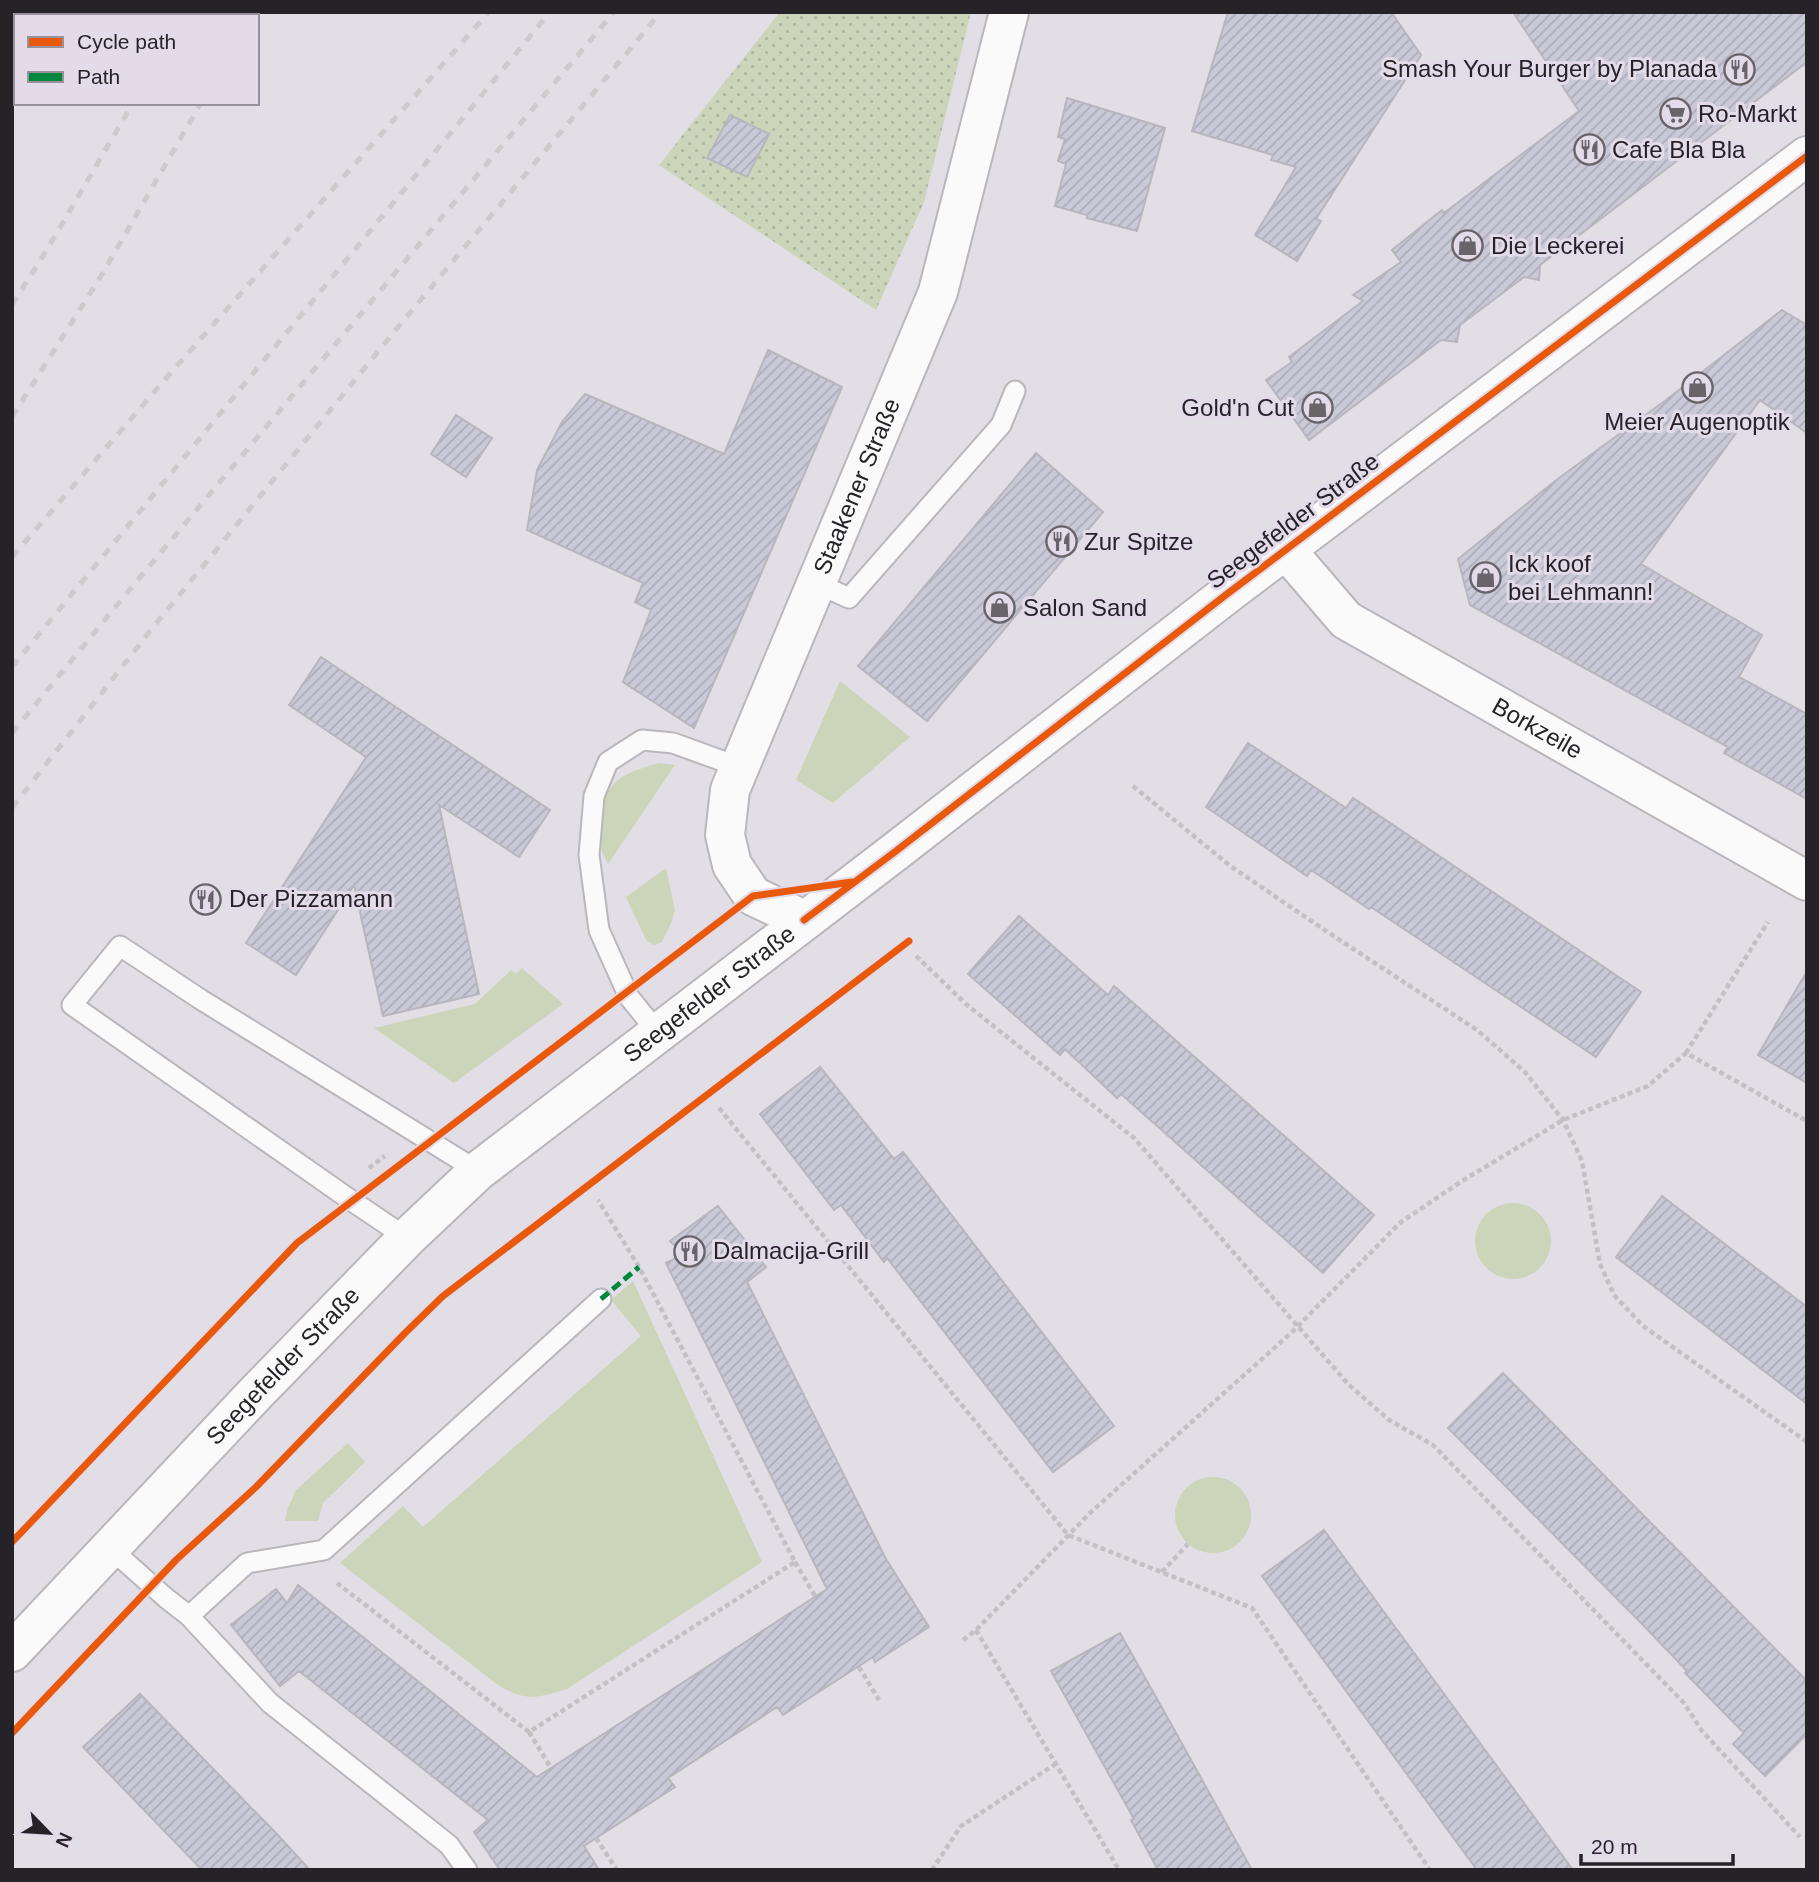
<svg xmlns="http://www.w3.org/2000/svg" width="1819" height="1882" font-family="Helvetica,sans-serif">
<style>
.green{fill:#ccd4b9}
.garden{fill:url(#garden-dots)}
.building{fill:url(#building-hatch);stroke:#b8b6bc;stroke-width:2}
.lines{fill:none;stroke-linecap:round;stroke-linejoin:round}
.service-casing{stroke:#b9b6bc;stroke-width:23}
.minor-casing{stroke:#b9b6bc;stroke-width:42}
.tertiary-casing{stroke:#b9b6bc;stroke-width:42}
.path{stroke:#c2c0c3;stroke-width:4.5;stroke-dasharray:5 3.5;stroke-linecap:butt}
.service{stroke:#fbfafb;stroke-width:19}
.minor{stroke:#fbfafb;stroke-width:38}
.tertiary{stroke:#fbfafb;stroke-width:38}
.rail{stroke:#cbcacc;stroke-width:5;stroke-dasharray:9 9;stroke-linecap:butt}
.quiet{stroke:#00873e;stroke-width:5;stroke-dasharray:10 5;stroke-linecap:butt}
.cycleway-casing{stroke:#e3dbe9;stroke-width:11}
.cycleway{stroke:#e8590c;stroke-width:7}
.labels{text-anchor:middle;stroke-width:6;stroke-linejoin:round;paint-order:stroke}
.poi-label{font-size:24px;fill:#262328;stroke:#e3dbe9;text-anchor:start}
.street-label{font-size:24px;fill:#262328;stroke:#e3dbe9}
</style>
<defs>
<pattern id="garden-dots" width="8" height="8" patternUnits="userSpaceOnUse" patternTransform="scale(1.75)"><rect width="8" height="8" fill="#ccd4b9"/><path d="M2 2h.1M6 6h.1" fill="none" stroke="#afb69f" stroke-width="1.8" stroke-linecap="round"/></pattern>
<pattern id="building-hatch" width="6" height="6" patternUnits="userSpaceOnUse" patternTransform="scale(1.75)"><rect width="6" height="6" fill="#cac9d8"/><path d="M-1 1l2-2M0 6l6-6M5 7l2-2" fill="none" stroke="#adacb9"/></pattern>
</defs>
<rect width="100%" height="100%" fill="#e2dee6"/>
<path class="green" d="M 840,681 L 910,737 L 833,803 L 796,780 Z
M 658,763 L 675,765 L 608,864 C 606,859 603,854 601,849 C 594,828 599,796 617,781 C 628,771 644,768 658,763 Z
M 666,868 L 675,910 L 671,923 L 662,942 L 654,945 L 646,940 L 626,897 Z
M 522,968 L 563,1004 L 454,1083 L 374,1028 L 475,1004 L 511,970 L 516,974 Z
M1475 1241a38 38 0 1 1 76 0a38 38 0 1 1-76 0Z
M 633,1281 L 762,1562 L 567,1689 C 537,1698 526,1702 498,1685 L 340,1563 L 403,1506 L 423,1527 L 641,1336 L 611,1300 Z
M 348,1443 L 365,1462 L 323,1503 L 318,1521 L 285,1521 L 288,1508 L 296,1490 Z
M1175 1515a38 38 0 1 1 76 0a38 38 0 1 1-76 0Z"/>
<path class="garden" d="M 780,12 L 971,12 L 924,202 L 876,310 L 659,165 Z"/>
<path class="building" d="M 1228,12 L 1391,12 L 1421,55 L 1316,219 L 1321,221 L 1297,261 L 1255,235 L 1296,167 L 1271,160 L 1273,155 L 1192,131 Z
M 1513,12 L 1807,12 L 1807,62 L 1540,265 L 1539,280 L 1524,277 L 1460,325 L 1457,342 L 1441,340 L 1309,440 L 1266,380 L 1292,362 L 1289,357 L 1363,301 L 1353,295 L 1401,262 L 1392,250 L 1442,210 L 1444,213 L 1579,111 Z
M 1067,98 L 1165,128 L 1137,231 L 1087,218 L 1087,215 L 1055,206 L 1066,164 L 1058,161 L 1065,139 L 1058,137 Z
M 730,115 L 769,134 L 747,177 L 707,158 Z
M 1782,310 L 1807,325 L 1807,433 L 1760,400 L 1641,564 L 1762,635 L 1739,677 L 1807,714 L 1807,799 L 1724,753 L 1728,747 L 1470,605 L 1458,559 L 1559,478 L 1666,400 Z
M 768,350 L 842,387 L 694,728 L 623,682 L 651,610 L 635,602 L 643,583 L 527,530 L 537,470 L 562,422 L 585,394 L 724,454 Z
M 456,415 L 492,438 L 466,477 L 431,454 Z
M 1036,453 L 1103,512 L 927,721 L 858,666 Z
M 321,657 L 550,810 L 519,857 L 439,805 L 479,994 L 383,1016 L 354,885 L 296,975 L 246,943 L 366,757 L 289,705 Z
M 1248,743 L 1346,808 L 1353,798 L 1641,992 L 1596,1057 L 1371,907 L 1369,909 L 1311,870 L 1307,876 L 1206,807 Z
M 1019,916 L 1108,995 L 1114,986 L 1374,1215 L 1323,1273 L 1121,1094 L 1117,1098 L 1065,1049 L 1060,1055 L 968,974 Z
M 1807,971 L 1807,1083 L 1758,1055 Z
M 820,1067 L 894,1159 L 903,1152 L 1114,1426 L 1053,1472 L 887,1258 L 884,1262 L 841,1205 L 834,1210 L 760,1114 Z
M 1662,1196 L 1807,1307 L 1807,1404 L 1616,1257 Z
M 718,1206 L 766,1267 L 747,1282 L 886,1559 L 929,1627 L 875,1662 L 873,1657 L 783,1715 L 777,1707 L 668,1778 L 675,1787 L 584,1846 L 599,1870 L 500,1870 L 474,1832 L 488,1820 L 299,1671 L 280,1686 L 231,1625 L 276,1589 L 287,1603 L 298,1585 L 537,1777 L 827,1589 L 666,1263 L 684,1254 L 670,1241 Z
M 1503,1373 L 1807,1681 L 1807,1734 L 1765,1776 L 1733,1744 L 1744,1733 L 1685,1673 L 1687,1671 L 1646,1628 L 1448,1428 Z
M 1324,1530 L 1491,1758 L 1573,1870 L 1477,1870 L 1262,1576 Z
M 1120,1633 L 1175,1731 L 1252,1870 L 1158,1870 L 1131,1820 L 1134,1819 L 1051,1671 Z
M 140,1694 L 275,1832 L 310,1870 L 202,1870 L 83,1747 Z"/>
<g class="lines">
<defs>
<path id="service" d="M 816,583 L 849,598 L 1001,425 L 1015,391
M 658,1033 L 629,997 L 599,930 L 589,855 L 594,796 L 608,762 L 642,740 L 673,743 L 739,767
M 407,1238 L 352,1201 L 72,1005 L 120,946 L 200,999 L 478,1171
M 110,1548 L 166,1598 L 189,1616 L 247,1563 L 324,1550 L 601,1299
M 189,1616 L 270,1703 L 449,1845 L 467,1870"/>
<g id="minor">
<path id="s1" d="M 1286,550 L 1346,620 L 1807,881"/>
<path id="s2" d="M 804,920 L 753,896 L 732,865 L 725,835 L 730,790 L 938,292 L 1009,12"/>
</g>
<g id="tertiary">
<path id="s3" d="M 12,1652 L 256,1393 L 407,1238 L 478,1171 L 896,851 L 1227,594 L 1807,156"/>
</g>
</defs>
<use href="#service" class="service-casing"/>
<use href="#minor" class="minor-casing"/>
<use href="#tertiary" class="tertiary-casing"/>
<path class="path" d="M 1133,786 L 1229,865 L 1326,931 L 1477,1030 L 1525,1072 L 1563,1120 L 1582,1161 L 1600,1264 L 1614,1295 L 1643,1326 L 1807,1442
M 916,956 L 967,1005 L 1134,1138 L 1348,1384 L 1389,1420 L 1433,1445 L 1684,1703 L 1702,1731 L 1800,1837
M 1686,1053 L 1768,922
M 719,1108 L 1068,1535 L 1252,1608 L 1430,1870
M 369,1168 L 385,1156
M 795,1562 L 815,1596
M 1162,1572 L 1188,1544
M 337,1583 L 529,1732 L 795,1562 L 639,1267 L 598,1200
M 976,1630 L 1119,1870
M 963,1640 L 976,1630 L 1091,1512 L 1291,1333 L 1401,1222 L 1462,1181 L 1563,1120 L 1648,1086 L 1686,1053 L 1807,1121
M 859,1667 L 879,1700
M 529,1732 L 551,1768
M 596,1838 L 617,1870
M 932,1870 L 961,1826 L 1057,1763"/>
<use href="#service" class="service"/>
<use href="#minor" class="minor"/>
<use href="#tertiary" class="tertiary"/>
<path class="rail" d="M 184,16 L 186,12
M 252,16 L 254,12
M 12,305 L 48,248 L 133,103
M 12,417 L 101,276 L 201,103
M 12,557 L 168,376 L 489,12
M 12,667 L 550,12
M 12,733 L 131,588 L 614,12
M 12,808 L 150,631 L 403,321 L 661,12"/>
<path class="quiet" d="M 601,1299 L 639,1267"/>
<defs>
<path id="cycleway" d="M 804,920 L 896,851 L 1227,594 L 1807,156
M 12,1542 L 297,1243 L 753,896 L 852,882
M 12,1733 L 176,1560 L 256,1487 L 405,1333 L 443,1296 L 909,941"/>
</defs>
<use href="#cycleway" class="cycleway-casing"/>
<use href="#cycleway" class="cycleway"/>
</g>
<defs>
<symbol id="restaurant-ring" viewBox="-11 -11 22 22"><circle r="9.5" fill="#e3dbe9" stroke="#68646a" stroke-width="1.5"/><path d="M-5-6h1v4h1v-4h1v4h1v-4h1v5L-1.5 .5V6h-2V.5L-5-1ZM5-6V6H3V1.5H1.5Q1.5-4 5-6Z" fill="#68646a"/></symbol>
<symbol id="supermarket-ring" viewBox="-11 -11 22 22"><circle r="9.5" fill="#e3dbe9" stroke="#68646a" stroke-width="1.5"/><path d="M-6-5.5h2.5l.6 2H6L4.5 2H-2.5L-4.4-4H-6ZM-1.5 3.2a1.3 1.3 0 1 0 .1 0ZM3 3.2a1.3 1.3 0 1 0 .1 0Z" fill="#68646a"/></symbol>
<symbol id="shop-ring" viewBox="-11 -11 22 22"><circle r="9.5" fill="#e3dbe9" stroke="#68646a" stroke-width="1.5"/><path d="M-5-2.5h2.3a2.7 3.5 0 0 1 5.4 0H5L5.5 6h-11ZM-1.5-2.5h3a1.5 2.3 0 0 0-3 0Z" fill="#68646a"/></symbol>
</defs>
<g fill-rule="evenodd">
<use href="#restaurant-ring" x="1722" y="52" width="35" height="35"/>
<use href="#supermarket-ring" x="1658" y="96" width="35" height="35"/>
<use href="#restaurant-ring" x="1572" y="132" width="35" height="35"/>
<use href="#shop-ring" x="1450" y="228" width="35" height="35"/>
<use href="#shop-ring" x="1680" y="370" width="35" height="35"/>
<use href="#shop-ring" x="1300" y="390" width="35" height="35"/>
<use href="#restaurant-ring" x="1044" y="524" width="35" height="35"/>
<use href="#shop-ring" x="1468" y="560" width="35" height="35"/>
<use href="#shop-ring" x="982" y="590" width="35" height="35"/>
<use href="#restaurant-ring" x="188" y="882" width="35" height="35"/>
<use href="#restaurant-ring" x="672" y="1234" width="35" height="35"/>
</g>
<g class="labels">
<g class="poi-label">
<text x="1717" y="77" text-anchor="end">Smash Your Burger by Planada</text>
<text x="1698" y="122">Ro-Markt</text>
<text x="1612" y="158">Cafe Bla Bla</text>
<text x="1491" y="254">Die Leckerei</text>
<text x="1294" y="416" text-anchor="end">Gold'n Cut</text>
<text x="1697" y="430" text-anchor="middle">Meier Augenoptik</text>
<text x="1084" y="550">Zur Spitze</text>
<text x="1508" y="572">Ick koof<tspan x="1508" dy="28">bei Lehmann!</tspan></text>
<text x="1023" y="616">Salon Sand</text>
<text x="229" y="907">Der Pizzamann</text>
<text x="713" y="1259">Dalmacija-Grill</text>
</g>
<g class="street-label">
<text dy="8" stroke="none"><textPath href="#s2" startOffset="499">Staakener Straße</textPath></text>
<text transform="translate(1293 521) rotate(-37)" y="8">Seegefelder Straße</text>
<text dy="8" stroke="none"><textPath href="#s1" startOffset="312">Borkzeile</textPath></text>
<text dy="8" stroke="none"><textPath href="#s3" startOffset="961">Seegefelder Straße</textPath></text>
<text dy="8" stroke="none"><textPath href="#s3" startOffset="394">Seegefelder Straße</textPath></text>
</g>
</g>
<rect width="1819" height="1882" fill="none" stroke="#262328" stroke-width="28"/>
<rect x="14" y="14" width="245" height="91" fill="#e3dbe9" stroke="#97919c" stroke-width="2"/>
<rect x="28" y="37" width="35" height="10" fill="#e8590c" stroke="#97919c" stroke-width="2"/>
<text x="77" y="49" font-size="21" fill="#262328">Cycle path</text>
<rect x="28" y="72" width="35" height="10" fill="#00873e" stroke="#97919c" stroke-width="2"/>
<text x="77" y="84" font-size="21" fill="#262328">Path</text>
<g transform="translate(49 1833) rotate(115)" stroke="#e3dbe9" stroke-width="5" paint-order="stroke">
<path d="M0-5L12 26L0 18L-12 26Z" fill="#262328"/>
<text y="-10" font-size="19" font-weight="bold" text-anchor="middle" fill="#262328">N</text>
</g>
<path d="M1581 1854v10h152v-10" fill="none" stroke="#262328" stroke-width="3.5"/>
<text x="1591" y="1854" font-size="21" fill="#262328" stroke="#e3dbe9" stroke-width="5" paint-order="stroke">20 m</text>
</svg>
